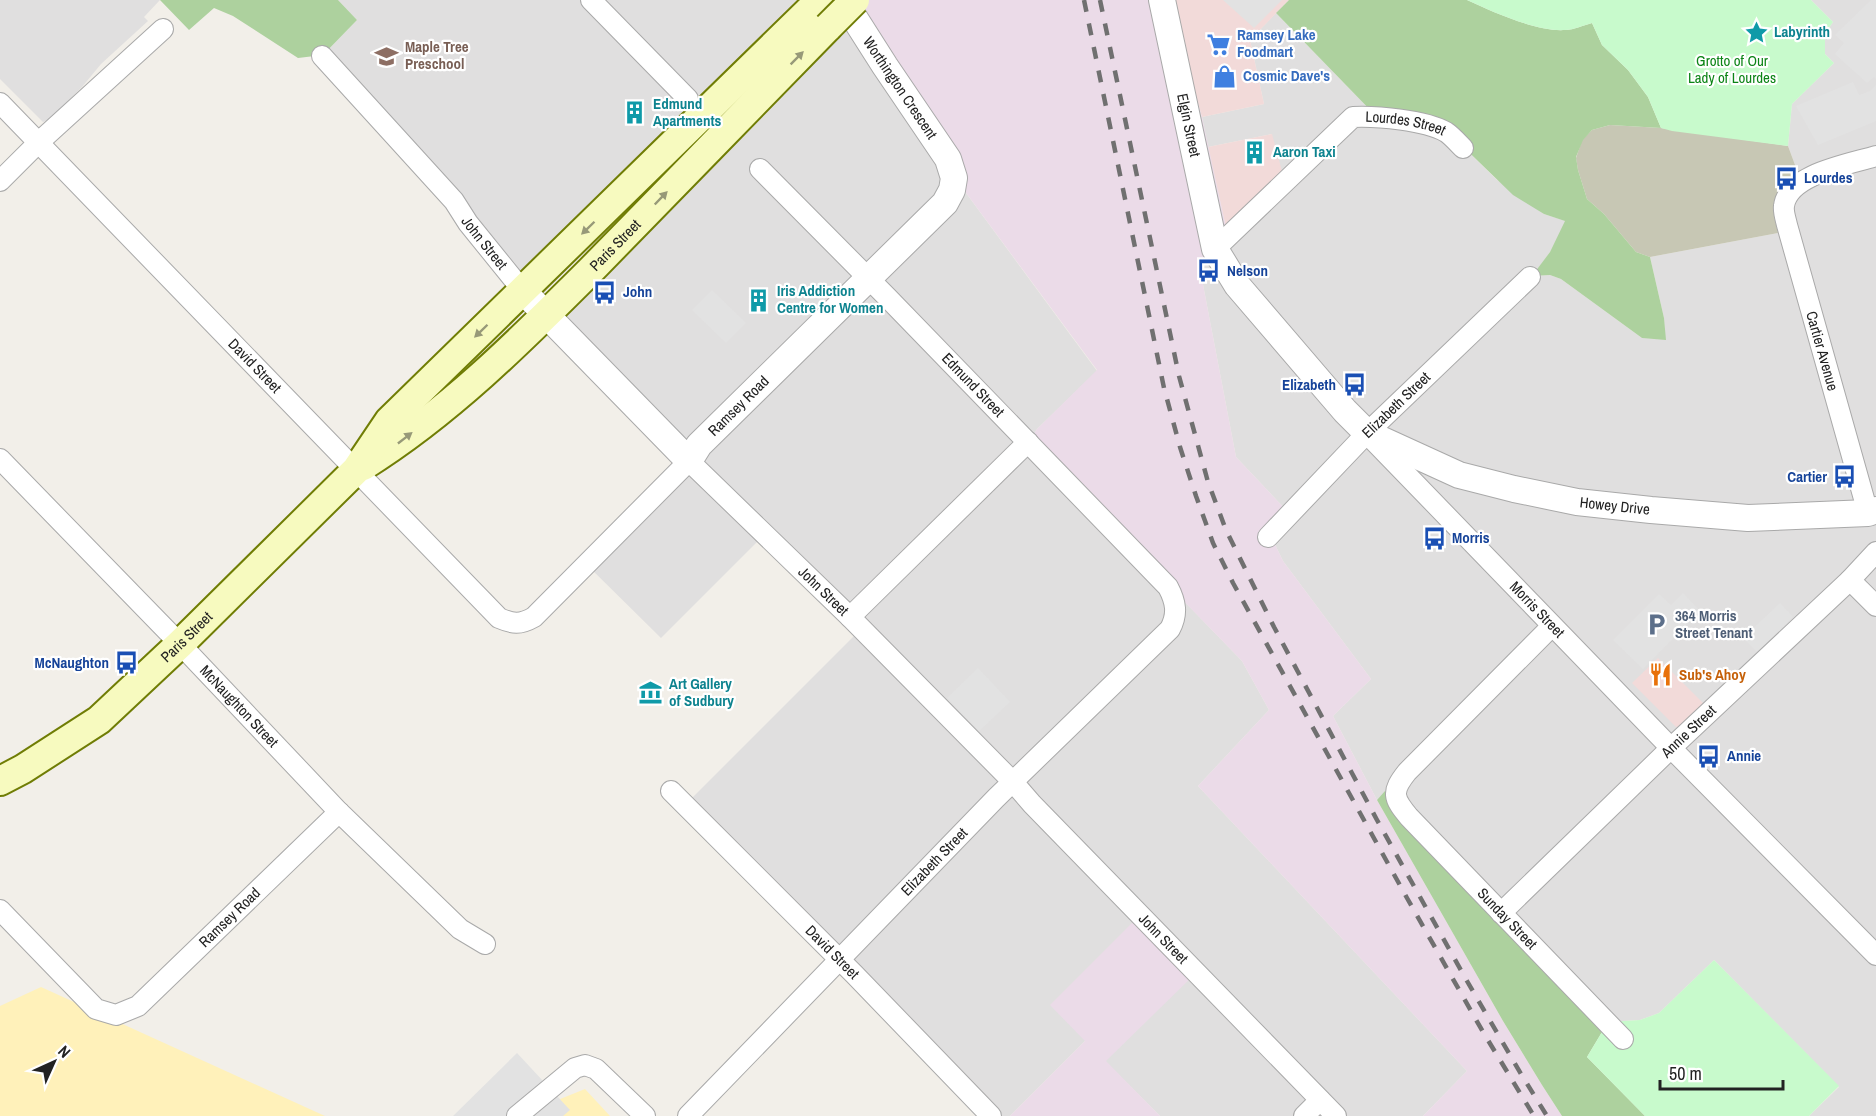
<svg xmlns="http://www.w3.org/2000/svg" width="1876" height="1116" font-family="'Archivo Narrow',sans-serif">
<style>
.residential{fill:#e0dfdf}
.commercial{fill:#f2dad9}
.industrial{fill:#ebdbe8}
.construction{fill:#c7c7b4}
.forest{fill:#add19e}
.sand{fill:#fff1ba}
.park{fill:#c8facc}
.parking{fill:#e2e2e2}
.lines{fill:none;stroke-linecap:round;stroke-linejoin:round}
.minor-casing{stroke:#a9a9a9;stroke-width:22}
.tertiary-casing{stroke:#a9a9a9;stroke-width:28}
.secondary-casing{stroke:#707d05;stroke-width:32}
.minor{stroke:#fff;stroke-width:20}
.tertiary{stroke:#fff;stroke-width:26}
.secondary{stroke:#f7fabf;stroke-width:28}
.rail{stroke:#707070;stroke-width:4.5;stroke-dasharray:12 12;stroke-linecap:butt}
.secondary-bridge-casing{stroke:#707d05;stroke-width:32;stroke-linecap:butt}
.secondary-bridge{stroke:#f7fabf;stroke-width:28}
.oneway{fill:#979978}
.labels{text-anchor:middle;stroke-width:4.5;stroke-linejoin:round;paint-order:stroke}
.culture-label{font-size:15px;font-weight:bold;fill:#0d838f;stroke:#fff;text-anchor:start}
.shop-label{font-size:15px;font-weight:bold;fill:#366cbe;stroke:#fff;text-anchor:start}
.education-label{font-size:15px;font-weight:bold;fill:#785e54;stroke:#fff;text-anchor:start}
.park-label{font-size:15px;fill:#0c8416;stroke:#fff}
.street-label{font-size:15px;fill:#222;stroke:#fff}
.transit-label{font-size:15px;font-weight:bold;fill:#164399;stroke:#fff;text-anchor:start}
.service-label{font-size:15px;font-weight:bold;fill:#4e5e75;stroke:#fff;text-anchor:start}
.food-label{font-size:15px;font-weight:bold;fill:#c56008;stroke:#fff;text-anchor:start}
</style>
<rect width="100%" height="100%" fill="#f2efe9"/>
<path class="residential" d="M 0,0 L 160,0 L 144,17 L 148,21 L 101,64 L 82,87 L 50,119 L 43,122 L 0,79 Z
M 338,0 L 817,0 L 523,289 L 323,55 L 357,20 Z
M 1811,0 L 1876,0 L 1876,1116 L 1809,1116 L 1839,1087 L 1714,960 L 1659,1013 L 1640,1020 L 1608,1022 L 1386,792 L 1377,800 L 1333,716 L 1371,679 L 1283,561 L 1268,530 L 1287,511 L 1236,457 L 1200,269 L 1227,232 L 1272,134 L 1208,147 L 1202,117 L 1264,104 L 1250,40 L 1276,13 L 1376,116 L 1447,131 L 1497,180 L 1544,214 L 1566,221 L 1550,252 L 1533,276 L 1550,275 L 1561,279 L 1642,338 L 1665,339 L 1664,318 L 1650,257 L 1778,233 L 1774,216 L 1775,206 L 1785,185 L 1798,173 L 1788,146 L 1792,104 L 1834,63 L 1825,54 L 1825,33 L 1833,22 Z
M 849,8 L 955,178 L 1097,371 L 1037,429 L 1030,442 L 1242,661 L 1269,710 L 1198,786 L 1467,1071 L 1423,1116 L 1160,1116 L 1085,1041 L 1010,1116 L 993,1116 L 686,804 L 862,628 L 767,532 L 661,638 L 584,562 L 690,455 L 548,314 Z"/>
<path class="commercial" d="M 1168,0 L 1289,0 L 1250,40 L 1264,104 L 1202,117 Z
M 1272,134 L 1283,175 L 1227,232 L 1208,147 Z
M 1658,658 L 1706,706 L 1685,725 L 1676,727 L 1632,683 Z"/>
<path class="industrial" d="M 844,0 L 1168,0 L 1202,117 L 1227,232 L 1200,269 L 1236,457 L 1287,511 L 1268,530 L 1283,561 L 1371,679 L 1333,716 L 1377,800 L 1503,1021 L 1542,1085 L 1562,1116 L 1423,1116 L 1467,1071 L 1198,786 L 1269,710 L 1242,661 L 1029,442 L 1037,429 L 1097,370 L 955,178 Z
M 1141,914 L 1197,972 L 1106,1061 L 1160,1116 L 1010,1116 L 1085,1041 L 1050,1005 Z"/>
<path class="construction" d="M 1610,125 L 1661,128 L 1788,146 L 1798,173 L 1785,185 L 1775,206 L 1774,216 L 1778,233 L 1650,257 L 1636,252 L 1604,214 L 1587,199 L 1578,170 L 1576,158 L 1582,140 L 1592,130 Z"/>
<path class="forest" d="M 160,0 L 338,0 L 357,20 L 323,55 L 298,58 L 233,16 L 214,8 L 189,30 Z
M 1289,0 L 1467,0 C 1493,12 1537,32 1565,30 C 1574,30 1584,25 1592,23 L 1602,45 L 1628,70 L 1648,97 L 1661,128 L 1610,125 L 1592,130 L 1583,140 L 1576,157 L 1578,170 L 1587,199 L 1604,214 L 1636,252 L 1650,257 L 1664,318 L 1666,340 L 1642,338 L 1561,279 L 1550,275 L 1532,276 L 1550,252 L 1565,221 L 1544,214 L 1513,195 L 1447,131 L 1376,116 L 1276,13 Z
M 1385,791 L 1608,1022 L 1587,1057 L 1645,1116 L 1562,1116 L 1542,1085 L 1503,1021 L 1377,800 Z"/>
<path class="sand" d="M 41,987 L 325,1116 L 0,1116 L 0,1006 Z
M 585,1089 L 610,1116 L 518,1116 Z"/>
<path class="park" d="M 1467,0 L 1811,0 L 1833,22 L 1825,33 L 1825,54 L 1834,63 L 1792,104 L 1788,146 L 1672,131 L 1661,128 L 1648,97 L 1628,70 L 1602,45 L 1592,23 C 1584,25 1574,30 1565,30 C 1537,32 1493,12 1467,0 Z
M 1714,960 L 1839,1086 L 1809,1116 L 1645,1116 L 1587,1057 L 1608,1022 L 1640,1020 L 1659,1013 Z"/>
<path class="parking" d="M 1223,0 L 1282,0 L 1254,28 Z
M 1871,0 L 1876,0 L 1876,79 L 1874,77 L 1867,83 L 1835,54 L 1844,43 L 1835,35 Z
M 1853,82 L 1859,95 L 1870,91 L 1876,85 L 1876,121 L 1818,145 L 1796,106 Z
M 712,290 L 746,323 L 726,343 L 692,310 Z
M 1683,593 L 1700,611 L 1643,669 L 1613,640 L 1659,594 L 1671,605 Z
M 1780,603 L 1793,617 L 1757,652 L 1743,638 Z
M 978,668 L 1010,702 L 979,731 L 947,698 Z
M 517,1053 L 570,1110 L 563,1116 L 453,1116 Z"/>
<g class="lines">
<defs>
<g id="minor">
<path d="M 591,0 L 688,99"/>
<path id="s1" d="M 322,56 L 454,201 L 468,223 L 523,291"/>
<path id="s2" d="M 0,103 L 499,618 C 513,624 520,625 534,617 L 689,461 L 850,617 L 1013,782 L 1032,804 L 1336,1116"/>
<path d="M 0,181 L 39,142 L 163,29"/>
<path id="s3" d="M 1215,249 L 1353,117 C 1377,116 1425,120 1446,132 C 1452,136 1458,143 1463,148"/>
<path id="s4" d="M 1373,440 L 1671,748 L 1876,955"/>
<path id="s5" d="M 0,459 L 180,644 L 339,812 L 460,929 L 485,944"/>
<path d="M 1868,513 L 1787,225 C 1786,220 1783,212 1784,206 C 1788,174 1850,164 1876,156"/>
<path id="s6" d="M 1268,537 L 1367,433 L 1530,277"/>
<path d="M 1850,580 L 1876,606"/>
<path d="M 850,617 L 1028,442"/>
<path id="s7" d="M 1552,626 L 1407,772 C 1391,792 1393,798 1409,817 L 1623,1039"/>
<path id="s8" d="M 671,791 L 854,974 L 991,1116"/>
<path id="s9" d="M 0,910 L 96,1009 L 116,1015 L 138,1006 L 339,812"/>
<path id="s10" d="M 1501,913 L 1671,748 L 1850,580 L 1876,552"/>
<path d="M 517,1116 L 575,1068 L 585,1065 L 596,1069 L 645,1116"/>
<path id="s11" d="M 688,1116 L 996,798 L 1170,629 C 1178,614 1176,602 1168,587 L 887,297 L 760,169"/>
<path d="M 1304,1116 L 1320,1100"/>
</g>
<g id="tertiary">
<path id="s12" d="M 1162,0 L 1215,249 L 1237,285 L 1345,411 L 1367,433 L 1459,475 L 1514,489 L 1577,502 L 1651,510 L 1748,518 L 1868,513 L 1876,510"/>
<path id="s13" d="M 523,291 L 689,461 L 699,445 L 945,203 L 952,190 L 954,178 L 948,159 L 885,66 L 843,0"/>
</g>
<g id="secondary">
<path id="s14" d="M 363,466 C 448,413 520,341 590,271 C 670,190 748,108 828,27"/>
<path id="s15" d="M 0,781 L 23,769 L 99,720 L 180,644 L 356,470 L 389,421 L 820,0"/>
</g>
</defs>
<use href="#minor" class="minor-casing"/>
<use href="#tertiary" class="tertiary-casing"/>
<use href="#secondary" class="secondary-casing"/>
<use href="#minor" class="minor"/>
<use href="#tertiary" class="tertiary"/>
<use href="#secondary" class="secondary"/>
<path class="rail" d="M 1084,0 L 1164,388 L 1180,447 L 1196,496 L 1213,543 L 1233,583 L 1407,898 L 1483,1032 L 1534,1116
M 1100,0 L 1179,376 L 1208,482 L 1226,530 L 1274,627 L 1377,820 L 1467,981 L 1521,1074 L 1547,1116"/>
<defs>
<path id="secondary-bridge" d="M 828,27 L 855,0"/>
</defs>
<use href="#secondary-bridge" class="secondary-bridge-casing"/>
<use href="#secondary-bridge" class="secondary-bridge"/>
</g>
<defs><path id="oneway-solid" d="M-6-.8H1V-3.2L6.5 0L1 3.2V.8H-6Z" transform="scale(1.5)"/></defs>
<g class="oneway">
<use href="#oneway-solid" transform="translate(797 58) rotate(-45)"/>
<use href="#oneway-solid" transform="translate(661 198) rotate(-46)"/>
<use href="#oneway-solid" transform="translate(588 228) rotate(136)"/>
<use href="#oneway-solid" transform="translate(481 331) rotate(136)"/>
<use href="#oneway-solid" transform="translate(405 438) rotate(-38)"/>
</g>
<defs>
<symbol id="sight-bare" viewBox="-9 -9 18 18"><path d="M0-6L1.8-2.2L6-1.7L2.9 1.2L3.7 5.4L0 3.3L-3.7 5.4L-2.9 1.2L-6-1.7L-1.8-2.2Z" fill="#0f9aa8" stroke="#fff" stroke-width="2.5" paint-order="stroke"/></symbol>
<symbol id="supermarket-bare" viewBox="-9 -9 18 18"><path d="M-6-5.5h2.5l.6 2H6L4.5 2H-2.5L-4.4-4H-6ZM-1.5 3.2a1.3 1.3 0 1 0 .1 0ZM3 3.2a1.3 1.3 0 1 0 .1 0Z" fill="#3f7fe0" stroke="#fff" stroke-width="2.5" paint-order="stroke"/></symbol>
<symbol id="school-bare" viewBox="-9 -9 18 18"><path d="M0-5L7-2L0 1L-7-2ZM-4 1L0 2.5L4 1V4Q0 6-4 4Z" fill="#8d6e63" stroke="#fff" stroke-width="2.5" paint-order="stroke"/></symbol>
<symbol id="shop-bare" viewBox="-9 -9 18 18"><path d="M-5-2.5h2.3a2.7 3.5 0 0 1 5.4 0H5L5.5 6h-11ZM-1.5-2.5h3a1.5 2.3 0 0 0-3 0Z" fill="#3f7fe0" stroke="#fff" stroke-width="2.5" paint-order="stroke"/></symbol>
<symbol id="building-bare" viewBox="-9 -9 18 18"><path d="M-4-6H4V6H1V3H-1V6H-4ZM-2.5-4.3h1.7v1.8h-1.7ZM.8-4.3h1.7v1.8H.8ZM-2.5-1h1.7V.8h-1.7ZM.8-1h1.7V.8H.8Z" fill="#0f9aa8" stroke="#fff" stroke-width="2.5" paint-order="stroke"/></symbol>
<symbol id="bus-bare" viewBox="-9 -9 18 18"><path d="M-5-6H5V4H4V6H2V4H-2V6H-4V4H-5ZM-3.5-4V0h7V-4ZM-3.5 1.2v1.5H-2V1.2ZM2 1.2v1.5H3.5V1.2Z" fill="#1a4fb4" stroke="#fff" stroke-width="2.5" paint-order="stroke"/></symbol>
<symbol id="parking-bare" viewBox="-9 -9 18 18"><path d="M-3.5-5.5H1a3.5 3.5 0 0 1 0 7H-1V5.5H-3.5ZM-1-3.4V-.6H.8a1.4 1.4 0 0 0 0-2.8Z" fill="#5c6f8a" stroke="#fff" stroke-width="2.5" paint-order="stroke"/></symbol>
<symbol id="restaurant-bare" viewBox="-9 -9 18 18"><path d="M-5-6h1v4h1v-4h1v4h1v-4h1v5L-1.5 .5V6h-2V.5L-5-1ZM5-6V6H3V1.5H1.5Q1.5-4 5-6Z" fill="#e8710a" stroke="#fff" stroke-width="2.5" paint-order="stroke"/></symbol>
<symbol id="museum-bare" viewBox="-9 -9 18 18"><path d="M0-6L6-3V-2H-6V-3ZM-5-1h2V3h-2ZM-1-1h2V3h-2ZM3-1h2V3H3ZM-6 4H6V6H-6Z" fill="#0f9aa8" stroke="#fff" stroke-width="2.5" paint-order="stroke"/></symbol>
</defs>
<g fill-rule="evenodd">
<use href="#sight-bare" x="1740" y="16" width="33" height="33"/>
<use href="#supermarket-bare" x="1202" y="28" width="33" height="33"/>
<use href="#school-bare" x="370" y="40" width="33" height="33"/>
<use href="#shop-bare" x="1208" y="60" width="33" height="33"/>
<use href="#building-bare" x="618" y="96" width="33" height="33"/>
<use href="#building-bare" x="1238" y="136" width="33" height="33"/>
<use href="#bus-bare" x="1770" y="162" width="33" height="33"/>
<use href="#bus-bare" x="1192" y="254" width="33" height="33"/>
<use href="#bus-bare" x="588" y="276" width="33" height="33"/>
<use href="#building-bare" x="742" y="284" width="33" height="33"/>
<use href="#bus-bare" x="1338" y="368" width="33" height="33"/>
<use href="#bus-bare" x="1828" y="460" width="33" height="33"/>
<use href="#bus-bare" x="1418" y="522" width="33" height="33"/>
<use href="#parking-bare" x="1640" y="608" width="33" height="33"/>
<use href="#bus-bare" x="110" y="646" width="33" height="33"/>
<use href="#restaurant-bare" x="1644" y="658" width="33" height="33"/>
<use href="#museum-bare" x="634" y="676" width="33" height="33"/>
<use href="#bus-bare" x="1692" y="740" width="33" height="33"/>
</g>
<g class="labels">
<g class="culture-label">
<text x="1774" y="37">Labyrinth</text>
<text x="653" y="109">Edmund<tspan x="653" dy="17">Apartments</tspan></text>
<text x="1273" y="157">Aaron Taxi</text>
<text x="777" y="296">Iris Addiction<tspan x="777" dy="17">Centre for Women</tspan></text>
<text x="669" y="689">Art Gallery<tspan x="669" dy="17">of Sudbury</tspan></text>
</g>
<g class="shop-label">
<text x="1237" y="40">Ramsey Lake<tspan x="1237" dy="17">Foodmart</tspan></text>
<text x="1243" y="81">Cosmic Dave's</text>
</g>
<g class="education-label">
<text x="405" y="52">Maple Tree<tspan x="405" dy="17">Preschool</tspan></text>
</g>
<g class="park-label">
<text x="1732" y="66">Grotto of Our<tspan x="1732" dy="17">Lady of Lourdes</tspan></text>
</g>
<g class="street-label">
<text transform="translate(900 88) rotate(56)" y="5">Worthington Crescent</text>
<text dy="5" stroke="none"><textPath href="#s12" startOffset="128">Elgin Street</textPath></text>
<text dy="5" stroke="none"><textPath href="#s3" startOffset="244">Lourdes Street</textPath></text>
<text dy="5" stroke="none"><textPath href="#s1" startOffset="248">John Street</textPath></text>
<text dy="5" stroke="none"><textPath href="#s14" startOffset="336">Paris Street</textPath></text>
<text transform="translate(1822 351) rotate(74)" y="5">Cartier Avenue</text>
<text dy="5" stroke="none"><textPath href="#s2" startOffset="366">David Street</textPath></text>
<text transform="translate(973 385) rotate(46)" y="5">Edmund Street</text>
<text dy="5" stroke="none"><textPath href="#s6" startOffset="184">Elizabeth Street</textPath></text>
<text dy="5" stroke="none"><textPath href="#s13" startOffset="312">Ramsey Road</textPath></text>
<text dy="5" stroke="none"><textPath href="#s12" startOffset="754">Howey Drive</textPath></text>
<text dy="5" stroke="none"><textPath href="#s2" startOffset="1161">John Street</textPath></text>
<text dy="5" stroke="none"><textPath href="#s4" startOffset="236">Morris Street</textPath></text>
<text dy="5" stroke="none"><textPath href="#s15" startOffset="237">Paris Street</textPath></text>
<text dy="5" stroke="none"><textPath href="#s5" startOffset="344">McNaughton Street</textPath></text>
<text dy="5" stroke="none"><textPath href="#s10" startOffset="261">Annie Street</textPath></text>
<text dy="5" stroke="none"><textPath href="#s11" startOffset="354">Elizabeth Street</textPath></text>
<text dy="5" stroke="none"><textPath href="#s9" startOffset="310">Ramsey Road</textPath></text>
<text dy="5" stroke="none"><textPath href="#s7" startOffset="399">Sunday Street</textPath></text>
<text dy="5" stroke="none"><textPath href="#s2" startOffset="1647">John Street</textPath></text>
<text dy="5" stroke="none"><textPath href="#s8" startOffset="228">David Street</textPath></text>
</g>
<g class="transit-label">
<text x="1804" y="183">Lourdes</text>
<text x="1227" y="276">Nelson</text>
<text x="623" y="297">John</text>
<text x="1336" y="390" text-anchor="end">Elizabeth</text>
<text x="1827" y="482" text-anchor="end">Cartier</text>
<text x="1452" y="543">Morris</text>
<text x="109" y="668" text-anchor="end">McNaughton</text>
<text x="1727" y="761">Annie</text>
</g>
<g class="service-label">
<text x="1675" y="621">364 Morris<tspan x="1675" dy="17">Street Tenant</tspan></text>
</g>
<g class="food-label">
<text x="1679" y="680">Sub's Ahoy</text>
</g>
</g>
<g transform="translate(54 1062) rotate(45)" stroke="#ffffff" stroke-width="4.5" paint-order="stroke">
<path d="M0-4.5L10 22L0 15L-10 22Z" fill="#222222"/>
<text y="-9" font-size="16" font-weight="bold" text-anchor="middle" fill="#222222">N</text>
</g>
<path d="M1660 1080v9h123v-9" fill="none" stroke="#222222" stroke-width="3"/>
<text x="1669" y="1080" font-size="18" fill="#222222" stroke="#ffffff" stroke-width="4.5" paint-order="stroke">50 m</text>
</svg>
